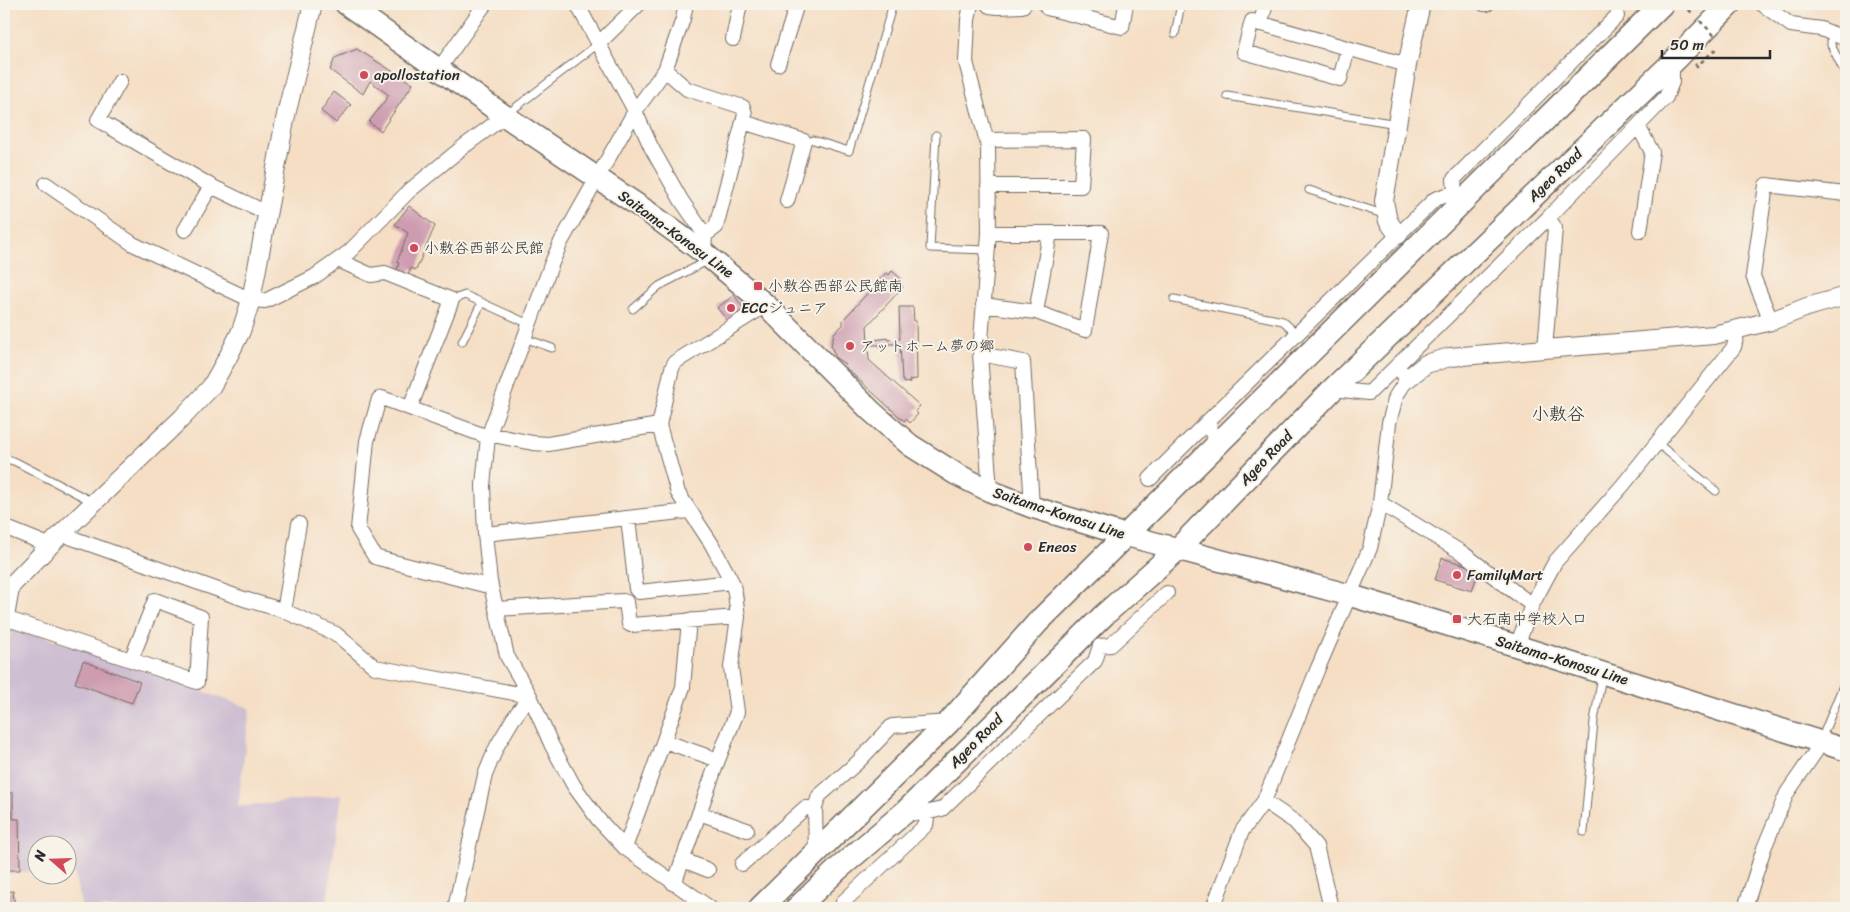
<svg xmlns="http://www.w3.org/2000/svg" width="1850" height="912" font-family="Sriracha,'Klee One',sans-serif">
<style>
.industrial{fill:#cebed2}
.building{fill:#ce9cb0}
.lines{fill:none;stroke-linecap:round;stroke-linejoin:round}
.service-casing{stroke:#726a61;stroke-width:9}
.minor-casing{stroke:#726a61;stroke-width:16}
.tertiary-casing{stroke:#726a61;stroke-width:20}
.primary-casing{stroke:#726a61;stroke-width:24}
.trunk-casing{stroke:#726a61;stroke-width:25}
.path{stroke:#726a61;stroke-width:2.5;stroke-dasharray:4 4;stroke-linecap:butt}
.service{stroke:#fff;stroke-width:7}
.minor{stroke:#fff;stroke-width:14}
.tertiary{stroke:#fff;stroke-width:18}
.primary{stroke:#fff;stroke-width:21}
.trunk{stroke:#fff;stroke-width:22}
.path-bridge{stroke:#726a61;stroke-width:2.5;stroke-dasharray:4 4;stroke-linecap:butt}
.poi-dot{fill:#d1495b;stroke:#f7f3e8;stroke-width:2}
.labels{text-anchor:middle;stroke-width:4;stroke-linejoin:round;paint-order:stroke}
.poi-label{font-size:15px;fill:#2b2b2b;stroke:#f7f3e8;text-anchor:start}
.street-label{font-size:15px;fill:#2b2b2b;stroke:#f7f3e8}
.quarter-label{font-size:18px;fill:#2b2b2b;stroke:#f7f3e8}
</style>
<rect width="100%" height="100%" fill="#f7f3e8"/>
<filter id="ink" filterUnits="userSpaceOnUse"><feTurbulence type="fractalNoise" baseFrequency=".02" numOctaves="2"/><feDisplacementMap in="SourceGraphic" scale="10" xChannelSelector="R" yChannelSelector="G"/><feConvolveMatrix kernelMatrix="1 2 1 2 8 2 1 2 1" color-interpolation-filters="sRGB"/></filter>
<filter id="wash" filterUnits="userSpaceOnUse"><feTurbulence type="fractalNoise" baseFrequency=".0096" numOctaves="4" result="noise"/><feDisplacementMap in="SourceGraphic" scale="20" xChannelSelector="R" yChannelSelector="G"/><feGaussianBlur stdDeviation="1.12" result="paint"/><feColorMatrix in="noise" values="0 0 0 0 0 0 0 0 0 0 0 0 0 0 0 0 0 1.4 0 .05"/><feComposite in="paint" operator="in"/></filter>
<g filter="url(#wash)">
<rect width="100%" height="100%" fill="#f5dec4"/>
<path class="industrial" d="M 14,626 L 250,708 L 238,807 L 342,795 L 326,908 L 82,908 L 73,868 L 68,869 L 68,844 L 38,844 L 37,871 L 4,874 L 4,653 Z"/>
<g id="blocks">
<path class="building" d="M 357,49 L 413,84 L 381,131 L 369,122 L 389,95 L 370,81 L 363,94 L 330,70 L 335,58 Z
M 334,92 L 351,105 L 336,123 L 321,111 Z
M 409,206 L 435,226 L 416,270 L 411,268 L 408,275 L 397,270 L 399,263 L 397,262 L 408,233 L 395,224 Z
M 892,271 L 901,279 L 898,282 L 903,287 L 867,326 L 868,341 L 888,338 L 888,340 L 900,339 L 899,307 L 913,307 L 914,321 L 916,321 L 917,379 L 909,380 L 910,382 L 904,383 L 903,380 L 902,380 L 900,344 L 888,344 L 888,347 L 881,348 L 880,345 L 868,345 L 869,360 L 920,406 L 915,411 L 918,414 L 910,423 L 906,419 L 904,421 L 846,368 L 845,364 L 836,358 L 831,346 L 834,333 L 843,325 L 843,320 L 886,273 L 889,275 Z
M 734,295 L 744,309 L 740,312 L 741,313 L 728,321 L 717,308 Z
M 1442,558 L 1479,569 L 1472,591 L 1435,580 Z
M 83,661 L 140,682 L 132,703 L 75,683 Z
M 4,793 L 13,793 L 13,819 L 19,819 L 20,870 L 4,870 Z
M 13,891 L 15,908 L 4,908 L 4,892 Z"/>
</g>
</g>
<g filter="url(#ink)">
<use href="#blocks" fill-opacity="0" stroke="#726a61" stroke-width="1"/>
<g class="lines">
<defs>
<path id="service" d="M 1831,33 L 1831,45 L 1846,75
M 1175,34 L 1181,4
M 1227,96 L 1397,124
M 507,114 L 598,44
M 936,135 L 930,248 L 987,250
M 813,140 L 849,151 L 893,4
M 1309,190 L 1386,215
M 1174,299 L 1283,321 L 1297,334
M 452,300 L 465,295 L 529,324
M 633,309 L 659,286 L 709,260
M 524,338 L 552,348
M 462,342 L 482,302
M 1657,443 L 1716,491
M 4,458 L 16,462 L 93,502
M 1821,740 L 1846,678
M 1584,832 L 1594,721 L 1602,676"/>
<path id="minor" d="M 577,4 L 635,111 L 651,147 L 681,200 L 705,235 L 704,253
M 686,4 L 683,19 L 665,70 L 635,111 L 561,242 L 551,265 L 488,437 L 483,485 L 485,534 L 490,582 L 507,656 L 530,696 L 552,746 L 574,786 L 598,819 L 625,848 L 710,908
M 971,4 L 968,20 L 966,62 L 988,146 L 989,233 L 980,354 L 990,491
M 1045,4 L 1047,8 L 1122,27 L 1126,4
M 1484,4 L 1487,4
M 1762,4 L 1791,25 L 1821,29 L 1846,39
M 1260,24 L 1266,4
M 733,39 L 740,4
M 598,44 L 639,4
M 1348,48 L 1340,79 L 1244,52 L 1252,21 L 1407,65
M 778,64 L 797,4
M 439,69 L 485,4
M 665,70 L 687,89 L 743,107 L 745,114 L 716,227 L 705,235
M 120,81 L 98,120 L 211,186 L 267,213
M 743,122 L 804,141 L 787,201
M 1638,126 L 1652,152 L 1640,231
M 986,140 L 1084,139 L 1081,186 L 988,186
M 46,184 L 133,244 L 251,300 L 265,301 L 314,277 L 349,252 L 409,191 L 463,147 L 505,116
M 1455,192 L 1454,179 L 1617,16
M 185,230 L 211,186
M 338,260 L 371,275 L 385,273 L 452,300 L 410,408
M 983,305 L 1036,312 L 1085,330 L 1101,233 L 989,233
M 1036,312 L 1050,233
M 1771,321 L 1753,276 L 1766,185 L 1846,194
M 1545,349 L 1555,228 L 1548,218
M 980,354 L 1023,362 L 1032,507
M 1333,389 L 1369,393 L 1548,218 L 1666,97 L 1672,82 L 1672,63
M 488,434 L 533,443 L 548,444 L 659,425
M 488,437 L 382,398 L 379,399 L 367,441 L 358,529 L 375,557 L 378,558 L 484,585 L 491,585
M 1217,444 L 1207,422 L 1435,199 L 1455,192 L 1468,195
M 1150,479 L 1207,422
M 1380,503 L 1464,554 L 1532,605
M 628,518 L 636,589 L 639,592 L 732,582
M 4,527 L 51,546
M 61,534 L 244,599 L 282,610 L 336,634 L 375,667 L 530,696 L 513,719 L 497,746 L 485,775 L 455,908
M 485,534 L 689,511
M 496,609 L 623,601 L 626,602 L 629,624 L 631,625 L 738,617
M 284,611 L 299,524
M 5,618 L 197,682 L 201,617 L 155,600 L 131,660
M 1517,646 L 1532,605 L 1555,562 L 1623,485 L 1734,347 L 1738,329
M 664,741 L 718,760
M 1264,801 L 1295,822 L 1316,846 L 1331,908
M 905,812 L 921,814 L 942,809 L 1095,661 L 1100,646 L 1111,645 L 1167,593
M 699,813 L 747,830
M 625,848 L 683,687 L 689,620
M 816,854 L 815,808 L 819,796 L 858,762 L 892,726 L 949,722
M 683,860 L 708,870
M 742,864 L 805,808 L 815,808
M 674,884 L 718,760 L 737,712 L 731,667 L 738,617 L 735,593 L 732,582 L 711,543 L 678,493 L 659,425 L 672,368 L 675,362 L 766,305
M 843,902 L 926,825 L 928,812
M 1213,908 L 1242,831 L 1264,801 L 1318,668 L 1370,548 L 1380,503 L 1389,423 L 1396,396 L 1407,379 L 1397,366
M 1745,908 L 1764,848 L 1787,793 L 1816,751 L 1820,742"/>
<path id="tertiary" d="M 990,4 L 998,5 L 1022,4
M 1398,235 L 1388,221 L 1384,201 L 1407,65 L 1421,4
M 1407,379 L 1426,364 L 1450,357 L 1714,335 L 1771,321 L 1807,307 L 1846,296
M 4,593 L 61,534 L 182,418 L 211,387 L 228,357 L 241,331 L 251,300 L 286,115 L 313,4
M 4,623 L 10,588"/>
<path id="primary" d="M 346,4 L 505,116 L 648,212 L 704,253 L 766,305 L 871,411 L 910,445 L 956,474 L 990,491 L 1032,507 L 1125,535 L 1349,595 L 1517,646 L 1846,750"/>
<path id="trunk" d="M 760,908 L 949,722 L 1038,622 L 1662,4
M 797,908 L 838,869 L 905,812 L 1104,615 L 1178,549 L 1333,389 L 1672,63 L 1730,4"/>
</defs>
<use href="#service" class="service-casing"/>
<use href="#minor" class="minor-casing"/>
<use href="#tertiary" class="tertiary-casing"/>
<use href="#primary" class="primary-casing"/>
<use href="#trunk" class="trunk-casing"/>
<path class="path" d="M 1683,4 L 1694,15
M 1695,64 L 1697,66 L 1718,47"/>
<use href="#service" class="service"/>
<use href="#minor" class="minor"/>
<use href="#tertiary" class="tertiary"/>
<use href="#primary" class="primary"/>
<use href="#trunk" class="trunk"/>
<path class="path-bridge" d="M 1700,21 L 1715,36"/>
</g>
</g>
<g class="poi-dot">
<circle cx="364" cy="75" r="5"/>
<circle cx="414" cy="248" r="5"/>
<rect x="753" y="281" width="10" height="10" rx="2.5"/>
<circle cx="731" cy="308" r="5"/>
<circle cx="850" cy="346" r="5"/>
<circle cx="1028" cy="547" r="5"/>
<circle cx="1457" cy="575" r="5"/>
<rect x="1452" y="614" width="10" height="10" rx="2.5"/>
</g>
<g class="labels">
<g class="poi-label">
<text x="374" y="80">apollostation</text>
<text x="424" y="253">小敷谷西部公民館</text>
<text x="768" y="291">小敷谷西部公民館南</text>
<text x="741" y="313">ECCジュニア</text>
<text x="860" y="351">アットホーム夢の郷</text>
<text x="1038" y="552">Eneos</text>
<text x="1467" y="580">FamilyMart</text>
<text x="1467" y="624">大石南中学校入口</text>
</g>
<g class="street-label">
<text transform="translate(1555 175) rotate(-44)" y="5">Ageo Road</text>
<text transform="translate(676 234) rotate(36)" y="5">Saitama-Konosu Line</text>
<text transform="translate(1266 458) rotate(-46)" y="5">Ageo Road</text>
<text transform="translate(1059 513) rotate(18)" y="5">Saitama-Konosu Line</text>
<text transform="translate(1562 660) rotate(17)" y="5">Saitama-Konosu Line</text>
<text transform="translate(976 741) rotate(-45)" y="5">Ageo Road</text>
</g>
<g class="quarter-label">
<text x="1558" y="420">小敷谷</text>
</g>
</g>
<rect width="1850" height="912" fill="none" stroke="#f7f3e8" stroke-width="20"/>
<g transform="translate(52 860) rotate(290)"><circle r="24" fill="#f7f3e8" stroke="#a5a39c"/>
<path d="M0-4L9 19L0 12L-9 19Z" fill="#d1495b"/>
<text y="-8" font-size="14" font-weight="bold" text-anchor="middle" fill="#2b2b2b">N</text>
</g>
<path d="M1662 50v8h108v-8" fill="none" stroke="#2b2b2b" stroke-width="2.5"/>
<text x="1670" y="50" font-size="15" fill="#2b2b2b" stroke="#f7f3e8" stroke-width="4" paint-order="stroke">50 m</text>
</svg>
